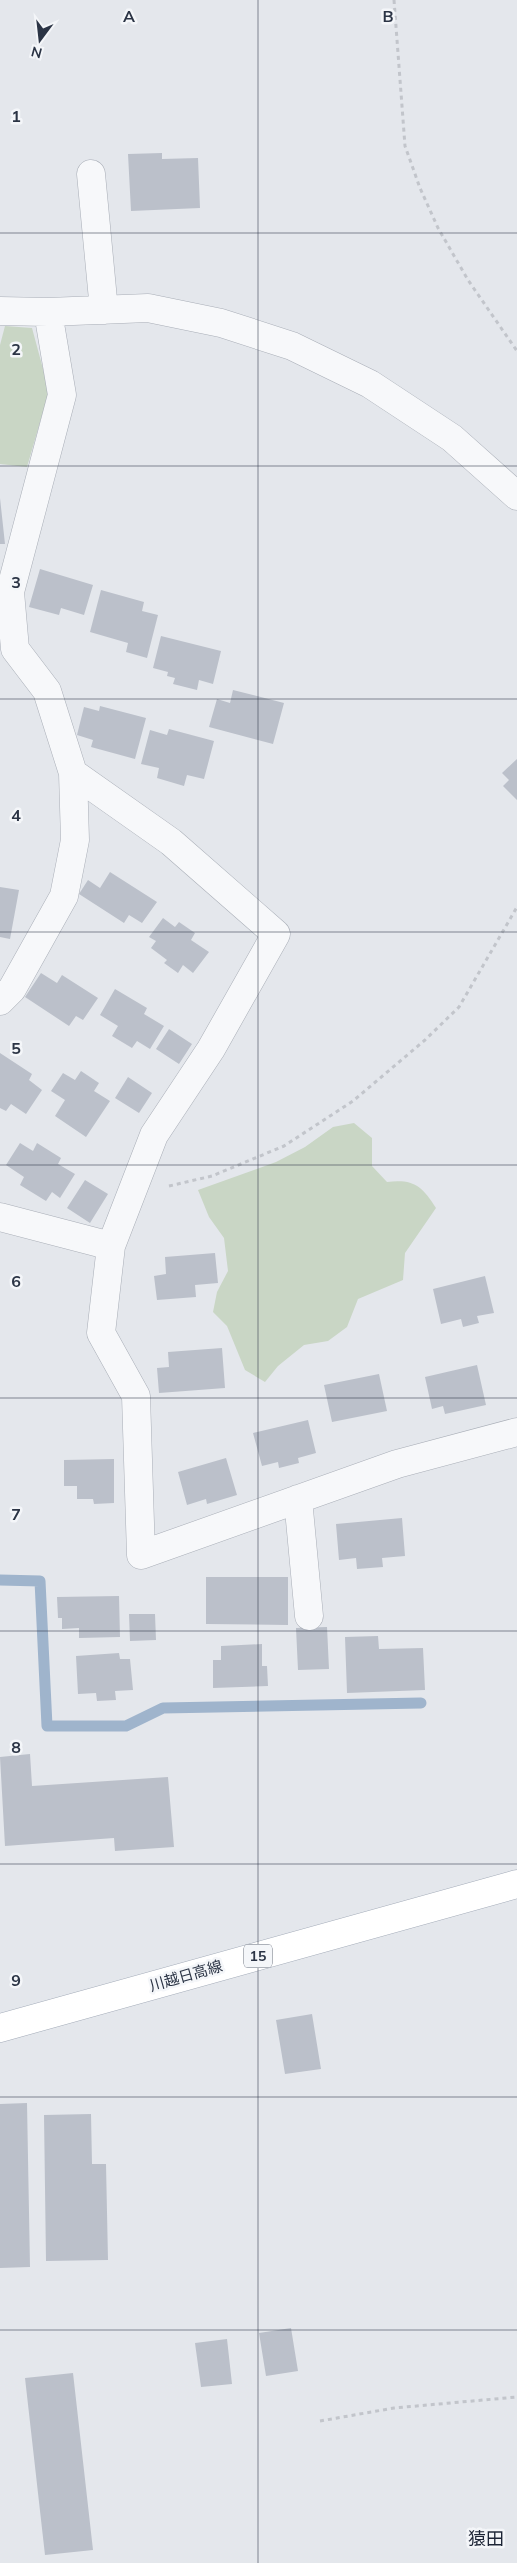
<svg xmlns="http://www.w3.org/2000/svg" width="517" height="2563" font-family="Mulish,'Noto Sans JP',sans-serif">
<style>
.green{fill:#c9d6c5}
.lines{fill:none;stroke-linecap:round;stroke-linejoin:round}
.stream{stroke:#9fb4cc;stroke-width:11}
.building{fill:#bbc0ca}
.minor-casing{stroke:#a9aeb7;stroke-width:29}
.major-casing{stroke:#a3abb8;stroke-width:29}
.path{stroke:#c2c5cb;stroke-width:3;stroke-dasharray:4 4;stroke-linecap:butt}
.minor{stroke:#f7f8fa;stroke-width:28}
.major{stroke:#fff;stroke-width:28}
.grid{fill:none;stroke:#2b3445;stroke-width:1;stroke-opacity:0.55}
.labels{text-anchor:middle;stroke-width:5;stroke-linejoin:round;paint-order:stroke}
.shield{fill:#f4f6f9;stroke:#676e7b;stroke-width:1}
.shield-label{font-size:14px;font-weight:bold;fill:#2b3445}
.street-label{font-size:15px;fill:#2b3445;stroke:#f4f6f9}
.quarter-label{font-size:18px;fill:#1d2536;stroke:#f4f6f9}
.grid-label{font-size:16px;text-anchor:middle;font-weight:bold;fill:#2b3445;stroke:#f4f6f9;stroke-width:5;stroke-linejoin:round;paint-order:stroke}
</style>
<rect width="100%" height="100%" fill="#e4e7ec"/>
<path class="green" d="M 5,326 L 32,328 L 49,391 L 27,467 L 0,464 L 0,345 Z
M 354,1123 L 372,1138 L 372,1166 L 387,1182 C 414,1179 422,1186 436,1208 L 405,1253 L 403,1280 L 358,1299 L 347,1327 L 328,1341 L 304,1345 L 278,1366 L 265,1382 L 245,1370 L 227,1326 L 213,1312 L 217,1292 L 228,1271 L 224,1238 L 209,1217 L 198,1190 L 276,1162 L 305,1147 L 333,1127 Z"/>
<g class="lines">
<path class="stream" d="M 0,1580 L 40,1581 L 47,1726 L 126,1726 L 163,1708 L 421,1703"/>
</g>
<path class="building" d="M 162,153 L 162,159 L 198,158 L 200,208 L 131,211 L 128,154 Z
M 0,498 L 5,544 L 0,544 Z
M 40,569 L 93,585 L 84,615 L 61,608 L 59,615 L 29,607 Z
M 101,590 L 144,602 L 142,611 L 158,615 L 147,658 L 126,652 L 128,643 L 90,632 Z
M 161,636 L 221,651 L 213,684 L 199,680 L 197,690 L 173,684 L 175,678 L 167,676 L 168,672 L 153,668 Z
M 233,690 L 284,703 L 273,744 L 209,727 L 217,699 L 230,703 Z
M 100,706 L 146,718 L 135,759 L 91,747 L 93,740 L 77,735 L 84,707 L 99,711 Z
M 169,729 L 214,741 L 204,779 L 187,775 L 184,786 L 157,778 L 159,768 L 141,764 L 150,730 L 167,735 Z
M 517,759 L 517,800 L 503,786 L 509,780 L 502,773 Z
M 110,872 L 157,902 L 142,923 L 129,915 L 124,923 L 79,894 L 88,880 L 100,888 Z
M 0,887 L 19,890 L 10,939 L 0,937 Z
M 163,918 L 175,927 L 179,922 L 195,933 L 191,940 L 209,952 L 193,973 L 183,965 L 178,973 L 164,963 L 167,960 L 151,948 L 156,941 L 149,937 Z
M 41,973 L 57,983 L 62,975 L 98,998 L 83,1020 L 76,1016 L 69,1026 L 25,997 Z
M 115,989 L 147,1008 L 144,1014 L 164,1026 L 150,1049 L 137,1041 L 132,1048 L 112,1036 L 118,1026 L 100,1015 Z
M 169,1029 L 192,1044 L 179,1064 L 156,1049 Z
M 0,1053 L 32,1074 L 29,1080 L 42,1090 L 26,1114 L 11,1104 L 6,1111 L 0,1108 Z
M 81,1071 L 99,1083 L 94,1091 L 110,1101 L 86,1137 L 55,1116 L 65,1100 L 51,1091 L 63,1073 L 75,1080 Z
M 128,1077 L 152,1093 L 139,1113 L 115,1098 Z
M 20,1143 L 33,1151 L 37,1143 L 61,1158 L 58,1164 L 75,1174 L 60,1198 L 52,1192 L 46,1201 L 20,1185 L 24,1177 L 6,1165 Z
M 85,1180 L 108,1194 L 90,1223 L 67,1208 Z
M 215,1253 L 218,1283 L 195,1285 L 196,1297 L 157,1300 L 154,1276 L 166,1274 L 165,1257 Z
M 485,1276 L 494,1313 L 477,1316 L 479,1323 L 463,1327 L 461,1319 L 441,1324 L 433,1289 Z
M 222,1348 L 225,1388 L 159,1393 L 157,1368 L 169,1367 L 168,1352 Z
M 477,1365 L 486,1405 L 445,1414 L 443,1406 L 432,1409 L 425,1377 Z
M 379,1374 L 387,1411 L 332,1422 L 324,1385 Z
M 308,1420 L 316,1453 L 298,1458 L 299,1463 L 279,1468 L 278,1462 L 262,1466 L 253,1433 Z
M 226,1458 L 237,1495 L 207,1504 L 206,1499 L 187,1505 L 178,1472 Z
M 114,1459 L 114,1503 L 94,1504 L 93,1499 L 77,1499 L 77,1486 L 64,1486 L 64,1460 Z
M 402,1518 L 405,1556 L 382,1558 L 383,1567 L 357,1569 L 356,1558 L 339,1560 L 336,1524 Z
M 206,1577 L 288,1577 L 288,1625 L 206,1624 Z
M 119,1596 L 120,1637 L 79,1638 L 79,1628 L 62,1629 L 62,1618 L 58,1618 L 57,1597 Z
M 129,1614 L 155,1614 L 156,1640 L 130,1641 Z
M 327,1627 L 329,1669 L 298,1670 L 296,1628 Z
M 378,1636 L 379,1649 L 423,1648 L 425,1690 L 347,1693 L 345,1637 Z
M 262,1644 L 262,1666 L 267,1666 L 268,1686 L 213,1688 L 213,1660 L 221,1660 L 221,1646 Z
M 119,1653 L 120,1659 L 130,1659 L 133,1690 L 115,1691 L 116,1700 L 97,1701 L 96,1693 L 78,1694 L 76,1656 Z
M 30,1754 L 32,1786 L 168,1777 L 174,1847 L 115,1851 L 114,1838 L 5,1846 L 0,1757 Z
M 312,2014 L 321,2069 L 285,2074 L 276,2020 Z
M 27,2103 L 30,2267 L 0,2268 L 0,2104 Z
M 91,2114 L 92,2164 L 106,2164 L 108,2260 L 46,2261 L 44,2115 Z
M 291,2328 L 298,2371 L 266,2376 L 259,2333 Z
M 227,2339 L 232,2384 L 201,2387 L 195,2343 Z
M 73,2373 L 93,2550 L 45,2555 L 25,2378 Z"/>
<g class="lines">
<defs>
<path id="minor" d="M 91,174 L 104,310
M 0,311 L 48,312 L 148,308 L 221,323 L 292,346 L 370,384 L 452,438 L 517,496
M 73,773 L 171,842 L 276,934 L 211,1049 L 154,1135 L 111,1246 L 101,1333 L 136,1396 L 141,1555 L 397,1464 L 517,1432
M 0,1001 L 12,989 L 64,896 L 75,840 L 73,773 L 47,691 L 15,649 L 10,592 L 62,395 L 48,312
M 0,1217 L 111,1246
M 298,1499 L 309,1616"/>
<path id="major" d="M 0,2028 L 517,1884"/>
</defs>
<use href="#minor" class="minor-casing"/>
<use href="#major" class="major-casing"/>
<path class="path" d="M 394,0 L 405,146 L 420,188 L 438,228 L 468,280 L 517,351
M 169,1186 L 212,1176 L 284,1146 L 353,1101 L 425,1040 L 459,1007 L 517,907
M 320,2421 L 394,2408 L 517,2397"/>
<use href="#minor" class="minor"/>
<use href="#major" class="major"/>
</g>
<path class="grid" d="M 258,0 L 258,2563M 0,233 L 517,233M 0,466 L 517,466M 0,699 L 517,699M 0,932 L 517,932M 0,1165 L 517,1165M 0,1398 L 517,1398M 0,1631 L 517,1631M 0,1864 L 517,1864M 0,2097 L 517,2097M 0,2330 L 517,2330"/>
<g class="labels">
<rect class="shield" x="244" y="1944.5" width="28" height="23" rx="4"/>
<g class="shield-label">
<text x="258" y="1961">15</text>
</g>
<g class="street-label">
<text transform="translate(186 1976) rotate(-16)" y="5">川越日高線</text>
</g>
<g class="quarter-label">
<text x="486" y="2545">猿田</text>
</g>
</g>
<g class="grid-label">
<text x="129" y="22">A</text>
<text x="388" y="22">B</text>
<text x="16" y="122">1</text>
<text x="16" y="355">2</text>
<text x="16" y="588">3</text>
<text x="16" y="821">4</text>
<text x="16" y="1054">5</text>
<text x="16" y="1287">6</text>
<text x="16" y="1520">7</text>
<text x="16" y="1753">8</text>
<text x="16" y="1986">9</text>
</g>
<g transform="translate(40 40) rotate(195)" stroke="#f4f6f9" stroke-width="4" paint-order="stroke">
<path d="M0-4L9 19L0 12L-9 19Z" fill="#2b3445"/>
<text y="-8" font-size="14" font-weight="bold" text-anchor="middle" fill="#2b3445">N</text>
</g>
</svg>
